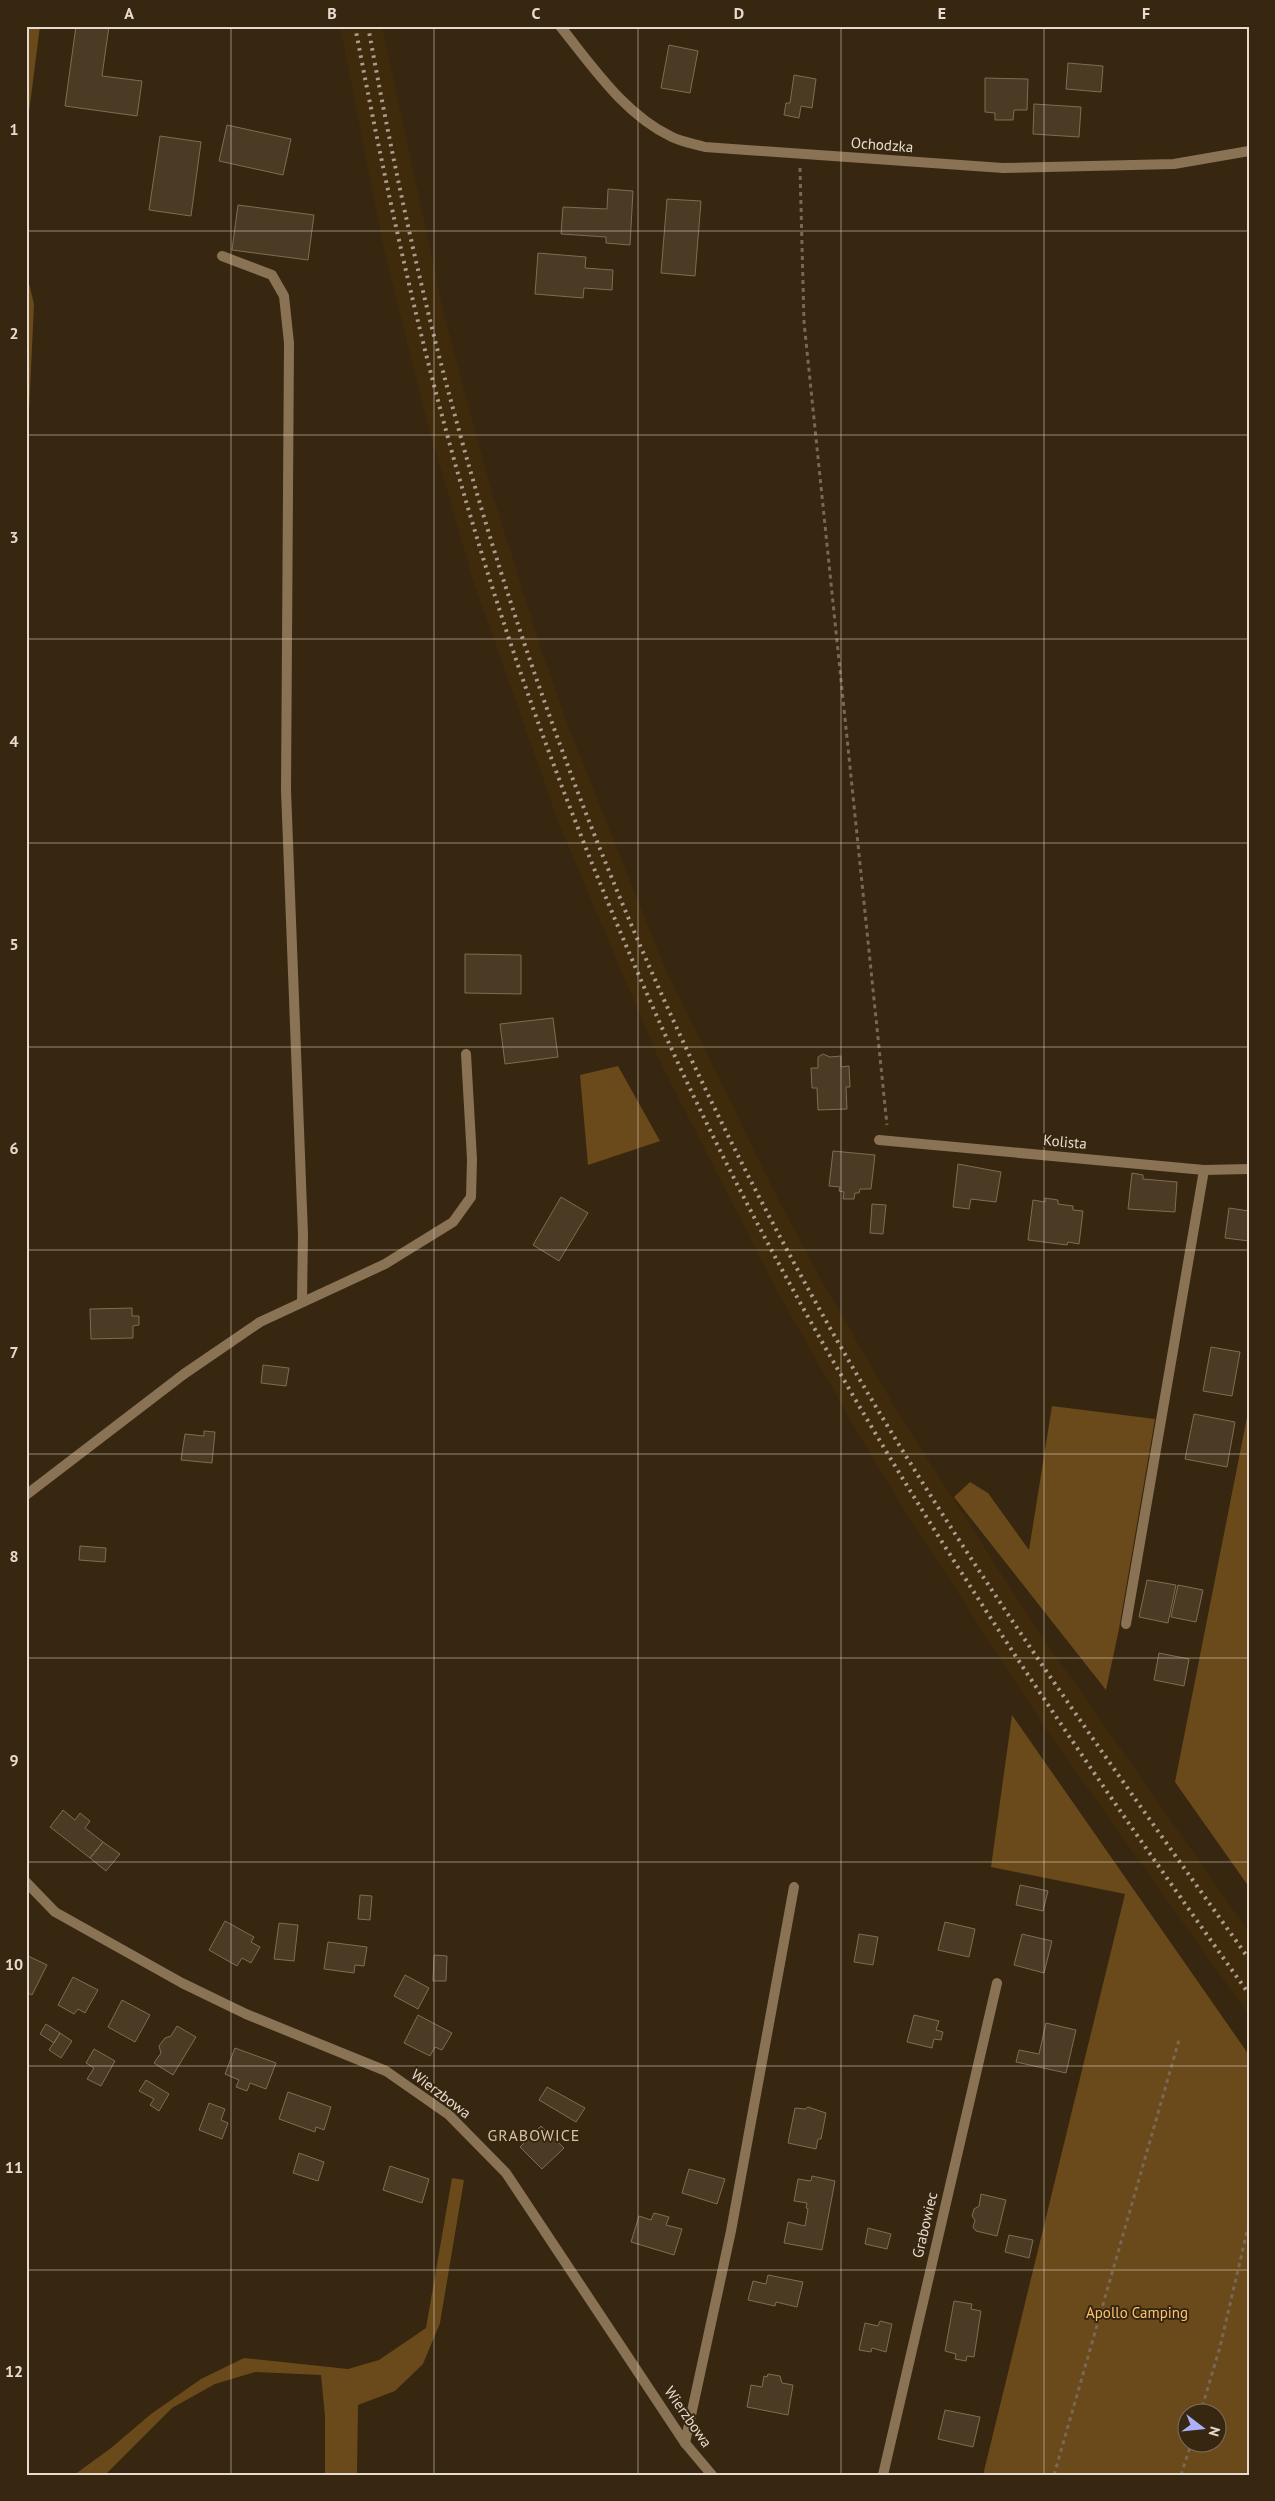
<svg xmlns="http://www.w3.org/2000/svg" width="1275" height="2501" font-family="'PT Sans',sans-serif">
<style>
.built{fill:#3f2a0c}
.green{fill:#6a491a;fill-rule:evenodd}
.building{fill:#4c3b24;stroke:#806c54}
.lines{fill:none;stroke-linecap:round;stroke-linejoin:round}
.path{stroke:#776956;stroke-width:3;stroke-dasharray:4 4;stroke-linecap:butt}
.lane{stroke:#8a7254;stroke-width:10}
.street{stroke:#8a7254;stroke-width:10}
.rail{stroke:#aa9d8d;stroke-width:4;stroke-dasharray:2.5 5;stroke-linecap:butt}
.grid{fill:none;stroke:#e6dbce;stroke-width:1;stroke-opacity:0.55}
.labels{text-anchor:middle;stroke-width:4;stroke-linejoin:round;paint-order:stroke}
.street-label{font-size:15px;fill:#e6dbce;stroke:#372610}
.park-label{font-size:15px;fill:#fdc274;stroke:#372610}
.neighbourhood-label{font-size:16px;letter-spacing:1px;fill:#d6c1a6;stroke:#372610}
.neatline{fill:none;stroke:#e6dbce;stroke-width:2}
.grid-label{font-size:16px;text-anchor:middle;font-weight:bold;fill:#e6dbce}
</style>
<rect width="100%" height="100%" fill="#372610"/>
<path class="built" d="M 340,26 L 382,26 L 445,318 L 490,486 L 541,649 L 569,728 L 662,961 L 775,1193 L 817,1272 L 900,1416 L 1037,1629 L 1249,1932 L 1249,2016 L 1047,1731 L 905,1511 L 860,1437 L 777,1291 L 660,1062 L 559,824 L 473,580 L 425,415 L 383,245 Z"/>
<path class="green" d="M 26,26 L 40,26 L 26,136 Z
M 26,271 L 34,304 L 26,478 Z
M 618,1066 L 660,1141 L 588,1165 L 580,1075 Z
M 1052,1406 L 1155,1419 L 1119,1629 L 1106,1690 L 954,1497 L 970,1482 L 988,1493 L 1029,1550 Z
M 1249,1407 L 1249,1887 L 1175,1782 Z
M 1012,1715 L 1249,2055 L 1249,2475 L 983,2475 L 1125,1894 L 991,1867 ZM 1188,2414 L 1218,2414 L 1218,2444 L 1188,2444 Z
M 452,2178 L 464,2180 L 440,2323 L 423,2364 L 395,2391 L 358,2405 L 357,2475 L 325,2475 L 325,2416 L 321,2375 L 255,2372 L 215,2384 L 172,2408 L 105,2475 L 74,2475 L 111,2448 L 151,2414 L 201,2379 L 244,2358 L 348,2369 L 379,2360 L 426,2328 Z"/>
<path class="building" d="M 76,26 L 109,26 L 102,76 L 142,81 L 137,116 L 65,106 Z
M 669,45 L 698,51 L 690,93 L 661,88 Z
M 1068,63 L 1103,66 L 1101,92 L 1066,89 Z
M 794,75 L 816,79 L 812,108 L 801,106 L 799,118 L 784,115 L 786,103 L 790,103 Z
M 985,78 L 1028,79 L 1027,110 L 1014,110 L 1013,120 L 995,120 L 995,113 L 985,112 Z
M 1034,104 L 1081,107 L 1079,137 L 1033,134 Z
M 227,125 L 291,139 L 283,175 L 219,161 Z
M 160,136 L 201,142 L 191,216 L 149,210 Z
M 608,189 L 633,191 L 630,245 L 606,243 L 606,237 L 561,234 L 563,207 L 607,209 Z
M 667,199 L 701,201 L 695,276 L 661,273 Z
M 238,205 L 314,215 L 308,260 L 232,250 Z
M 538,253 L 586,257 L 585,268 L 613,270 L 612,290 L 584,288 L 583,298 L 535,294 Z
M 465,954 L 521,955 L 521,994 L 465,993 Z
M 553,1018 L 558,1057 L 505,1064 L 500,1024 Z
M 823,1054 L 830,1057 L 841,1056 L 841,1067 L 849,1066 L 850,1087 L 846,1087 L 847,1109 L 818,1110 L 817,1088 L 812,1088 L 811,1068 L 818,1068 L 818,1057 Z
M 833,1151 L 875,1155 L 871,1189 L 860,1189 L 859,1193 L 855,1193 L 854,1199 L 843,1199 L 844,1192 L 839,1191 L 840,1187 L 829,1186 Z
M 958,1164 L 1001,1172 L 996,1202 L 971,1199 L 969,1209 L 953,1207 Z
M 1132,1173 L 1143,1175 L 1143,1179 L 1177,1182 L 1175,1212 L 1128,1209 Z
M 561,1197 L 588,1213 L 559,1261 L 533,1245 Z
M 1045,1198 L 1058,1200 L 1058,1204 L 1073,1206 L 1073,1210 L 1083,1211 L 1079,1244 L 1068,1242 L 1067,1245 L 1028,1240 L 1033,1200 L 1045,1202 Z
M 872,1204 L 886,1205 L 883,1234 L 870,1233 Z
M 1229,1208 L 1249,1211 L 1249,1241 L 1225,1238 Z
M 132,1308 L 132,1316 L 139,1316 L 139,1325 L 133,1326 L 133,1338 L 91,1339 L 90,1309 Z
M 1211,1347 L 1240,1352 L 1232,1396 L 1203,1391 Z
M 263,1365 L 289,1368 L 286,1386 L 261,1383 Z
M 1194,1414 L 1235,1422 L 1227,1467 L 1185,1459 Z
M 204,1431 L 215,1432 L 212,1463 L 181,1460 L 185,1434 L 204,1436 Z
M 80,1546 L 106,1548 L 105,1562 L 79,1560 Z
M 1147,1580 L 1176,1585 L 1168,1623 L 1139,1617 Z
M 1178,1585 L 1203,1590 L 1196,1622 L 1171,1617 Z
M 1159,1653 L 1189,1659 L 1184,1686 L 1154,1680 Z
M 63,1810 L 75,1820 L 80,1813 L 90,1821 L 85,1828 L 103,1842 L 90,1858 L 50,1827 Z
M 103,1842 L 120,1854 L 106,1871 L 90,1858 Z
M 1020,1885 L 1048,1891 L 1043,1911 L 1016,1905 Z
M 360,1895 L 372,1896 L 370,1920 L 358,1919 Z
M 225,1921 L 254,1937 L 251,1942 L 260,1947 L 251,1963 L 242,1958 L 237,1966 L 209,1950 Z
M 945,1922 L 975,1929 L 969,1957 L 938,1950 Z
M 279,1923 L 298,1925 L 294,1961 L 274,1959 Z
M 859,1934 L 878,1937 L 873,1965 L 854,1962 Z
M 1022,1934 L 1052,1941 L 1044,1973 L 1014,1965 Z
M 328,1942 L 367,1947 L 364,1966 L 355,1965 L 354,1973 L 324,1969 Z
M 26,1955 L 47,1965 L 32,1995 L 26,1992 Z
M 434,1955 L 447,1956 L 446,1981 L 433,1981 Z
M 405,1975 L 429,1988 L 418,2009 L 394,1996 Z
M 73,1977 L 98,1990 L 85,2013 L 78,2009 L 74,2014 L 58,2005 Z
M 122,2000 L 150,2015 L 135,2042 L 108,2027 Z
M 418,2015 L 452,2033 L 442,2050 L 435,2047 L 430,2056 L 404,2043 Z
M 914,2015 L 939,2021 L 936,2030 L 943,2032 L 941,2040 L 934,2039 L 932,2048 L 907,2042 Z
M 1046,2023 L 1076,2030 L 1066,2073 L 1016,2062 L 1019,2050 L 1039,2054 Z
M 46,2024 L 60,2033 L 54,2043 L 40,2034 Z
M 177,2026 L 196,2037 L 173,2075 L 154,2063 L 161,2053 L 159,2046 L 165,2038 L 171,2036 Z
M 60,2033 L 72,2041 L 61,2058 L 49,2050 Z
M 235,2048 L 276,2063 L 266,2089 L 250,2083 L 247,2091 L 236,2087 L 239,2080 L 225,2074 Z
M 94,2049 L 115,2061 L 101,2086 L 87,2079 L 94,2068 L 86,2063 Z
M 146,2080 L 169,2094 L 159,2111 L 150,2105 L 154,2099 L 139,2091 Z
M 547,2087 L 585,2108 L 576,2122 L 539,2100 Z
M 288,2092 L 331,2107 L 324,2130 L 316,2127 L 315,2132 L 279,2119 Z
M 209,2103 L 225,2109 L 221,2120 L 228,2123 L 222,2139 L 199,2130 Z
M 808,2107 L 826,2113 L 821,2139 L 818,2139 L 816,2149 L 788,2143 L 795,2108 L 805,2109 Z
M 541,2126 L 564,2148 L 542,2169 L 520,2147 Z
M 299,2153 L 324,2162 L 318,2181 L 293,2173 Z
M 390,2166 L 429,2179 L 422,2203 L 383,2190 Z
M 689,2169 L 725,2179 L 717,2204 L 682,2193 Z
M 812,2176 L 835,2181 L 822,2250 L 784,2243 L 788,2222 L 805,2226 L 808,2209 L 806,2208 L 807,2203 L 794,2201 L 798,2179 L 811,2181 Z
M 981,2194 L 1006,2200 L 997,2236 L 976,2231 L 973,2227 L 975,2220 L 972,2216 L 974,2209 L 979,2206 Z
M 654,2213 L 669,2217 L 666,2225 L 682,2229 L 674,2255 L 631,2242 L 639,2216 L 651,2220 Z
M 868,2228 L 891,2234 L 887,2249 L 865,2244 Z
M 1009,2235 L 1033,2240 L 1029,2258 L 1005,2252 Z
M 768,2275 L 803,2282 L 797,2307 L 776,2302 L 775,2306 L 748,2300 L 753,2281 L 766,2284 Z
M 954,2301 L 972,2304 L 971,2309 L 981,2311 L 974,2357 L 967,2356 L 966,2361 L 955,2359 L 956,2354 L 945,2351 Z
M 880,2321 L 892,2324 L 886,2352 L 872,2348 L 871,2352 L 859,2350 L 865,2323 L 878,2326 Z
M 768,2374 L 780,2376 L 782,2383 L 793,2385 L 788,2415 L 747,2407 L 751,2385 L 762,2387 L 764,2376 L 767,2377 Z
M 945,2410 L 980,2417 L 973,2447 L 938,2439 Z"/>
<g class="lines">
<path class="path" d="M 800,168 L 804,322 L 887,1125
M 1200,2414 L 1220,2347 L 1249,2223
M 1054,2475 L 1179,2040
M 1181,2475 L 1191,2444"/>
<path class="lane" d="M 1126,1624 L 1204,1170
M 685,2443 L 731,2231 L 794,1887"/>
<path class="street" d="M 560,26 C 593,67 624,114 672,137 C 682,142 695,144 705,147 L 1003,168 L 1174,164 L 1249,151
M 222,256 L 272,275 L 284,296 L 289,343 L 286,790 L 303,1234 L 302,1302
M 879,1140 L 1204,1170 L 1249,1169
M 26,1495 L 184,1374 L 260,1322 L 385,1264 L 453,1222 L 471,1197 L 472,1159 L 466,1054
M 26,1882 L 55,1912 L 182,1983 L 246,2014 L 386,2071 L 449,2115 L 506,2173 L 685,2443 L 712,2475
M 883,2475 L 997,1983"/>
<path class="rail" d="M 355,26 C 387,195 424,363 474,528 C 527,706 595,880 672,1050 C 826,1386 1035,1694 1249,1994
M 368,26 C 391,153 418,280 452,405 C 541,735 672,1053 842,1349 C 964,1561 1107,1760 1249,1959"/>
</g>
<path class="grid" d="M 231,26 L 231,2475M 434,26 L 434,2475M 638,26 L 638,2475M 841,26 L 841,2475M 1044,26 L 1044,2475M 26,231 L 1249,231M 26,435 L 1249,435M 26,639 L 1249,639M 26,843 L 1249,843M 26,1047 L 1249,1047M 26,1250 L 1249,1250M 26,1454 L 1249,1454M 26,1658 L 1249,1658M 26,1862 L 1249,1862M 26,2066 L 1249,2066M 26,2270 L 1249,2270"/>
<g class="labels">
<g class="street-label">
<text transform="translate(882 145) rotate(4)" y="5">Ochodzka</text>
<text transform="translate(1065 1142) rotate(5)" y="5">Kolista</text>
<text transform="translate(441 2094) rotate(37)" y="5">Wierzbowa</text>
<text transform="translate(925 2225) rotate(-77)" y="5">Grabowiec</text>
<text transform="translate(688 2417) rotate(55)" y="5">Wierzbowa</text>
</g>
<g class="park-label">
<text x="1137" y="2318">Apollo Camping</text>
</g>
<g class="neighbourhood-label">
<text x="534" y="2141">GRABOWICE</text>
</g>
</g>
<rect width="1275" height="2501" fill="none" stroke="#372610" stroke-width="55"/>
<g transform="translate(1202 2428) rotate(106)"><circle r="24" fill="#372610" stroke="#7d6e5c"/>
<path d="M0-4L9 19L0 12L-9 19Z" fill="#adaffb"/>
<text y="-8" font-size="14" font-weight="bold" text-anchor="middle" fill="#e6dbce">N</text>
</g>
<rect x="28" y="28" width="1220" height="2446" class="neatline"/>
<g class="grid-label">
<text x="129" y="19">A</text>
<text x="332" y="19">B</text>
<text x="536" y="19">C</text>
<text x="739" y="19">D</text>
<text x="942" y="19">E</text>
<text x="1146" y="19">F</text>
<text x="14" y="135">1</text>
<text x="14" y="339">2</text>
<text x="14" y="543">3</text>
<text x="14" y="747">4</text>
<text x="14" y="950">5</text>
<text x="14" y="1154">6</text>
<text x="14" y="1358">7</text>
<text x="14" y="1562">8</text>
<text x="14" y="1766">9</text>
<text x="14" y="1970">10</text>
<text x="14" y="2173">11</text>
<text x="14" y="2377">12</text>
</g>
</svg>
